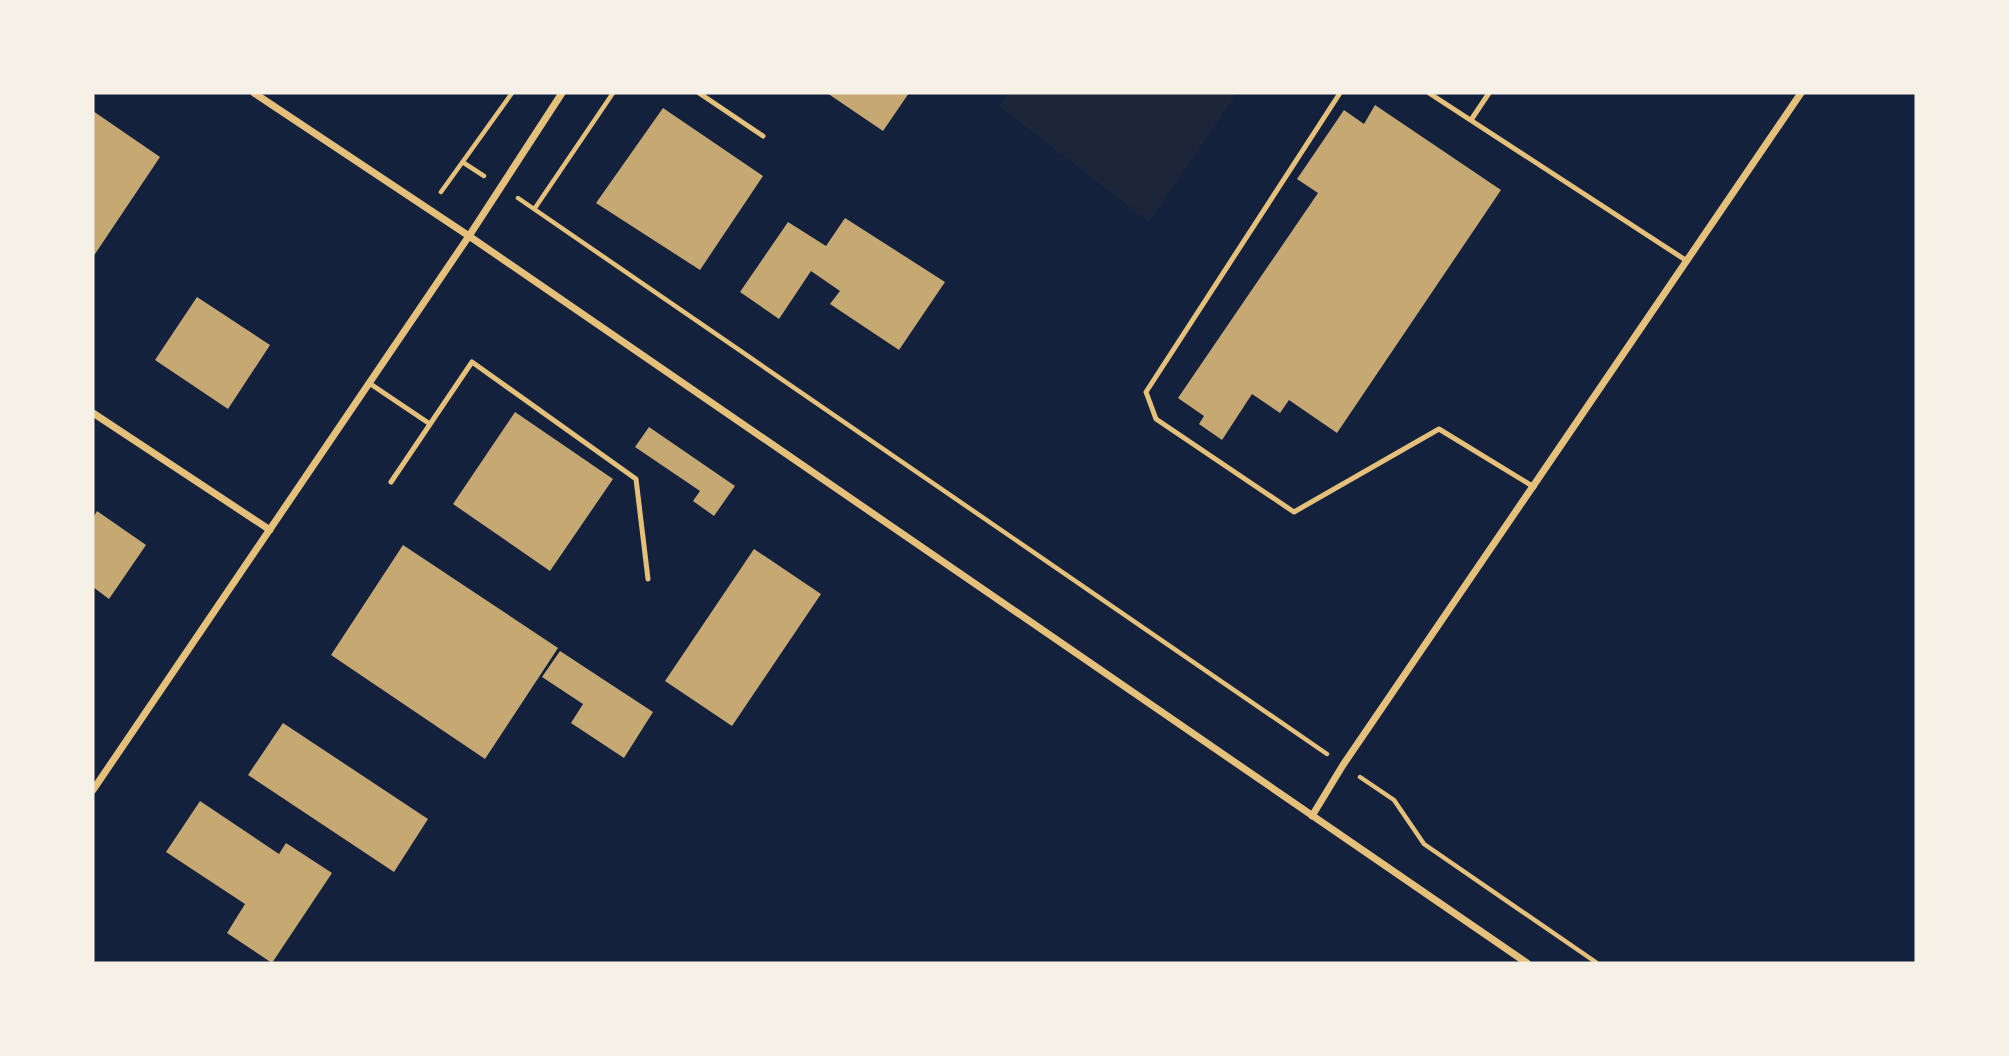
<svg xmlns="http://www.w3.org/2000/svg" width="2009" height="1056" font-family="'DejaVu Sans',sans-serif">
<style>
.green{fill:#1d2539}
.building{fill:#c6a872}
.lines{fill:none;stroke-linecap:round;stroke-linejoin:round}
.path{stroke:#e5c07b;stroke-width:4.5}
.service{stroke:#e5c07b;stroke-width:5}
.minor{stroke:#e5c07b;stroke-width:7}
</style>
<rect width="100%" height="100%" fill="#14213d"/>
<path class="green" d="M 1008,93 L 1237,93 L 1149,222 L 999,106 Z"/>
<path class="building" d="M 827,93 L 909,93 L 883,131 Z
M 1375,105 L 1501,190 L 1337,433 L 1289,400 L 1280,413 L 1252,394 L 1222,440 L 1199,424 L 1204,416 L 1178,398 L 1318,193 L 1297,179 L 1344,110 L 1364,124 Z
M 663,108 L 763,176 L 700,270 L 596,203 Z
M 93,111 L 160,157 L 93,257 Z
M 845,218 L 945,282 L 899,350 L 830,304 L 840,291 L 811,271 L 779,319 L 740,292 L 788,222 L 826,246 Z
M 197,297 L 270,345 L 228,409 L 155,360 Z
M 515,412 L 613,479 L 550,571 L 453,504 Z
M 649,427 L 735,486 L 714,516 L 693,501 L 700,491 L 635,447 Z
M 97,511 L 146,545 L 109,599 L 93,587 L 93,518 Z
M 403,545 L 558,648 L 485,759 L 331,655 Z
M 754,549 L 821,594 L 732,726 L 665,681 Z
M 560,651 L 653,712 L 624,758 L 571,723 L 583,704 L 542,677 Z
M 283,723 L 428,819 L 394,872 L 248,775 Z
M 200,801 L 279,854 L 286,843 L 332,873 L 272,963 L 227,933 L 245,904 L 166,852 Z"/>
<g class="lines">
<path class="path" d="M 464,163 L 484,176
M 441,192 L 512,93
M 518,198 L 1327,754
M 535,208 L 613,93
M 1360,777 L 1394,800 L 1424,844 L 1597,963"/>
<path class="service" d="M 699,93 L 763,136
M 1340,93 L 1146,392 L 1156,419 L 1294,512 L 1439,429 L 1534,487
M 1429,93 L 1687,261
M 1471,120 L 1489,93
M 369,383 L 430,424
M 391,482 L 472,362 L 636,479 L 648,579"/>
<path class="minor" d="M 254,93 L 469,236 L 1527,963
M 93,413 L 270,530
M 93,790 L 469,236 L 562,93
M 1312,816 L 1343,765 L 1801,93"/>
</g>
<rect width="2009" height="1056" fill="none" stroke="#f6f1e7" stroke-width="189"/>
</svg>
